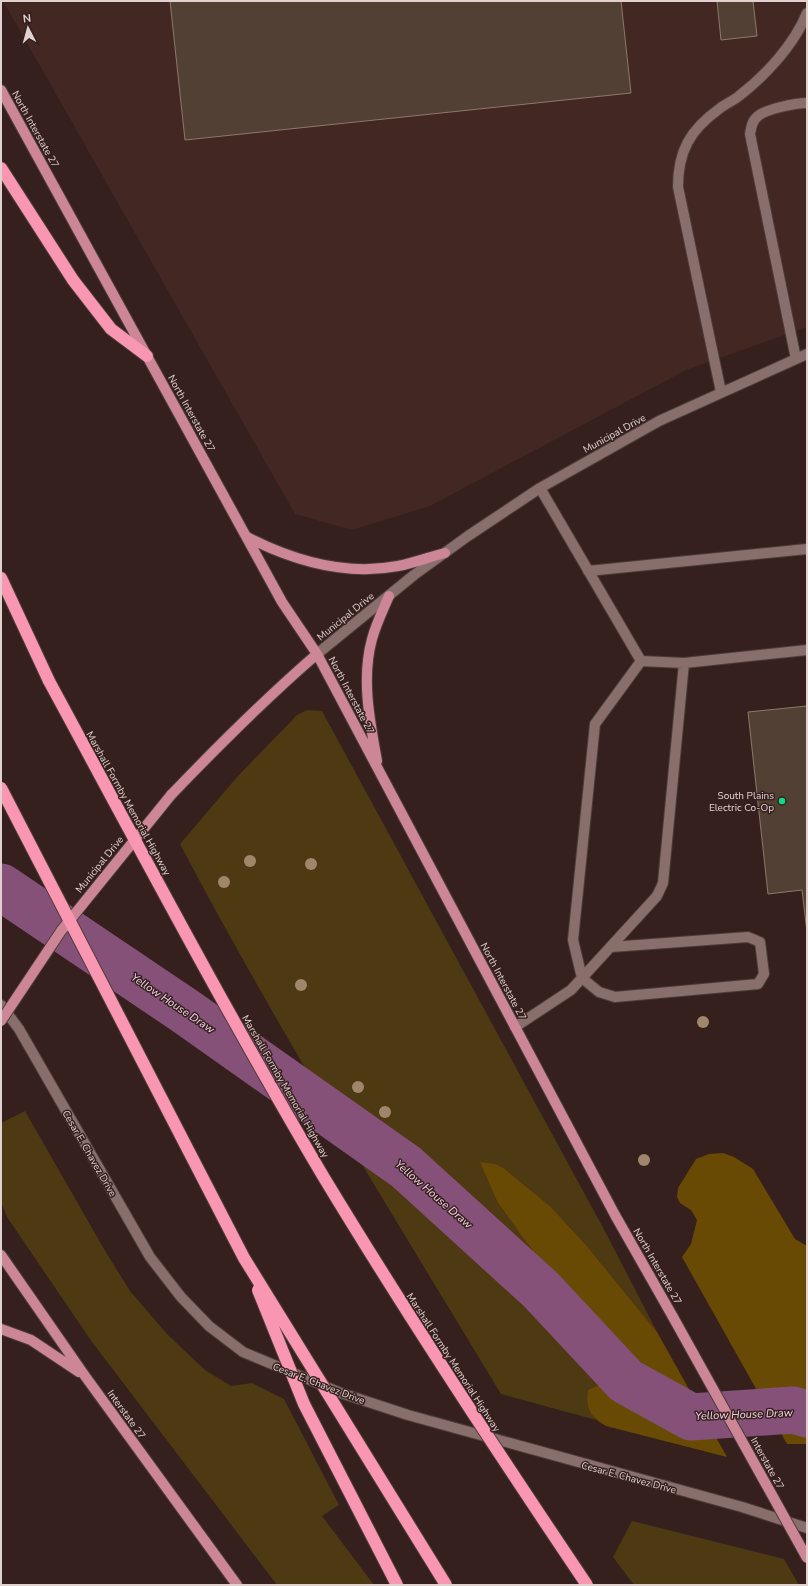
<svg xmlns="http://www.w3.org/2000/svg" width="808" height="1586" font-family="'Nunito Sans',sans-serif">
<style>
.built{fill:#432723}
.green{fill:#4d3912}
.forest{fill:#694a05}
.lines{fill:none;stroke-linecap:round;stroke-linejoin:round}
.river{stroke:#855178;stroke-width:47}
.building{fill:#534034;stroke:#8d786b}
.minor-casing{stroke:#4e3d3b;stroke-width:12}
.major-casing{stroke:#4e3d3b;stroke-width:12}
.highway-casing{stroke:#4e3d3b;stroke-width:14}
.minor{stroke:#886f6b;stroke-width:10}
.major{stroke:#cc8695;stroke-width:10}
.highway{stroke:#f996b1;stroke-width:12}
.major-bridge-casing{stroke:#4e3d3b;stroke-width:12;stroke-linecap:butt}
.highway-bridge-casing{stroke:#4e3d3b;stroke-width:14;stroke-linecap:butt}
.major-bridge{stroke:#cc8695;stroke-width:10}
.highway-bridge{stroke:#f996b1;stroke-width:12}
.tree{fill:#a0866b}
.poi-dot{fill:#11d98a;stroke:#35201d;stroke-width:1.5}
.labels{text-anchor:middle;stroke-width:3;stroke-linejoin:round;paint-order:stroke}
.street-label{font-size:10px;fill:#e1d2d0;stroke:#35201d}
.poi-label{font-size:10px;fill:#e1d2d0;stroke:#35201d;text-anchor:end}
.water-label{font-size:11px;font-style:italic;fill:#f6d6ec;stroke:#35201d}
</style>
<rect width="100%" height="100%" fill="#35201d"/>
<path class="built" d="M 3,1 L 807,1 L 807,327 L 686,370 L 430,506 L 352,530 L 295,514 Z"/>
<path class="green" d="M 307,710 L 322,711 L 607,1235 L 657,1332 L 586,1245 L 550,1206 L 512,1175 L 498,1203 C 529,1246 563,1287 596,1330 C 606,1343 622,1354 627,1370 L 621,1384 L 597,1386 L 590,1411 L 596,1420 L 501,1394 C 391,1212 279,1032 180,844 L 237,777 L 297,715 Z
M 25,1111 L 104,1249 L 130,1291 L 167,1334 L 205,1370 L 231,1386 L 252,1383 L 284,1399 L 339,1505 L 322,1516 L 374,1585 L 277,1585 L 92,1342 L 7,1217 L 1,1202 L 1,1123 Z
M 632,1521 L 784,1559 L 799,1585 L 634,1585 L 613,1557 Z"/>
<path class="forest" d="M 723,1153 L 734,1157 L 753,1169 L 795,1239 L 807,1246 L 807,1444 L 787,1444 L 682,1257 L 691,1244 L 697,1220 L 691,1210 L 680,1203 L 677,1197 L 678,1188 L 696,1159 L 709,1154 Z
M 480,1162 L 495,1164 L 503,1168 L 512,1175 L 550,1206 L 586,1245 L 657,1332 L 727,1457 L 606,1426 C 591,1418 585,1408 588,1390 L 597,1386 L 621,1384 L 627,1370 L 624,1361 L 606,1343 L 524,1239 L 498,1203 Z"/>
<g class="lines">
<path class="river" d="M 1,887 L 185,1011 L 406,1167 L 541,1290 L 626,1381 L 691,1417 L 793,1410 L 807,1414"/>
</g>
<path class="building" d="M 170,1 L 621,1 L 631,93 L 185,140 Z
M 717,1 L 753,1 L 757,36 L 721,40 Z
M 807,706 L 807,932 L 802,890 L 768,894 L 748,712 Z"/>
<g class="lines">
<defs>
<path id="minor" d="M 796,359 L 750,134 C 751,128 752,121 757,117 C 765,109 796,103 807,103
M 721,392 L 678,187 C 678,151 690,130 719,109 C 725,104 733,101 739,96 C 766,75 794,45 807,13
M 540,488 L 641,661
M 588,571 L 807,549
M 317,654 L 414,575 L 468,536 L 540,488 L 659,421 L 807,354
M 684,663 L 807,650
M 1,1005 L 19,1029 L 150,1257 L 181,1297 L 209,1326 L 243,1352 L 341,1393 L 408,1415 L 742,1507 L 807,1528
M 515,1027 L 571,990 L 657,896 L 663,883 L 684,663 L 641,661 L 595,724 L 573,940 L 582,978 L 599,992 L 615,997 L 758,984 L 764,974 L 760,942 L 748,937 L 611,947"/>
<path id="major" d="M 1,90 L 282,602 L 317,654 L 615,1215 L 673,1317
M 247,537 C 292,560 346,576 398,566 C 414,563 429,557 445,553
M 377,761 C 370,722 361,679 372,639 C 376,624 383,610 389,596
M 171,795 C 218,746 265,699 317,654
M 1,1255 L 85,1376 L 237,1585
M 1,1329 L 31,1340 L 79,1372"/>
<path id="highway" d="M 1,168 L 73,280 L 111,329 L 147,356
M 1,578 L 49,681"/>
</defs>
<use href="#minor" class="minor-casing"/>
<use href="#major" class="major-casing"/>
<use href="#highway" class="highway-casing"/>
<use href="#minor" class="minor"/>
<use href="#major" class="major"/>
<use href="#highway" class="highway"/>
<defs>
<path id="major-bridge" d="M 1,1021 L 61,931 L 171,795
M 673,1317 L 807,1558"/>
<path id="highway-bridge" d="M 49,681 C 139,847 227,1014 323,1176 C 407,1315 496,1450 587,1585
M 1,788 L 244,1258 L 446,1585
M 258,1290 L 304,1404 L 397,1585"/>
</defs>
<use href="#major-bridge" class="major-bridge-casing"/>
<use href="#highway-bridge" class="highway-bridge-casing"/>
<use href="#major-bridge" class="major-bridge"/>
<use href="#highway-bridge" class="highway-bridge"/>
</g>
<g class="tree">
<circle cx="250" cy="861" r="6"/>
<circle cx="311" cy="864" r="6"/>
<circle cx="224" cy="882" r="6"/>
<circle cx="301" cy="985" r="6"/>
<circle cx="703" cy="1022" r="6"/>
<circle cx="358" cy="1087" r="6"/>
<circle cx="385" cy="1112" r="6"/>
<circle cx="644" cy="1160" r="6"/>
</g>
<circle class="poi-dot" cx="782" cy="801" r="4"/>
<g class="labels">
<g class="street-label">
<text transform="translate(36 129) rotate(61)" y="4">North Interstate 27</text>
<text transform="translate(192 413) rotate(61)" y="4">North Interstate 27</text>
<text transform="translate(614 433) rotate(-29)" y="4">Municipal Drive</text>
<text transform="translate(345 616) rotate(-39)" y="4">Municipal Drive</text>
<text transform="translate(352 695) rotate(62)" y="4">North Interstate 27</text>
<text transform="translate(129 803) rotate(61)" y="4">Marshall Formby Memorial Highway</text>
<text transform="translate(99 864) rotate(-51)" y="4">Municipal Drive</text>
<text transform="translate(504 981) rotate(62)" y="4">North Interstate 27</text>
<text transform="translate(286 1086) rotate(60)" y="4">Marshall Formby Memorial Highway</text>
<text transform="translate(90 1153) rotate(60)" y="4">Cesar E. Chavez Drive</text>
<text transform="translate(658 1266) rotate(60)" y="4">North Interstate 27</text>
<text transform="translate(454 1362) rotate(57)" y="4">Marshall Formby Memorial Highway</text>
<text transform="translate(319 1383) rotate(21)" y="4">Cesar E. Chavez Drive</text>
<text transform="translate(127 1414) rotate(54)" y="4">Interstate 27</text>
<text transform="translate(768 1463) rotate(61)" y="4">Interstate 27</text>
<text transform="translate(629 1477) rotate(15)" y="4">Cesar E. Chavez Drive</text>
</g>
<g class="poi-label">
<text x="774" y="799">South Plains<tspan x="774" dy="12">Electric Co-Op</tspan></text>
</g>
<g class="water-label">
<text transform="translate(173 1003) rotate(34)" y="4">Yellow House Draw</text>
<text transform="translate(434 1194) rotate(41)" y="4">Yellow House Draw</text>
<text transform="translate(744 1414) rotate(-2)" y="4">Yellow House Draw</text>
</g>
</g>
<rect width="808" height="1586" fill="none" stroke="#e1d2d0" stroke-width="4"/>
<g transform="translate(28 28) rotate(354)" stroke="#35201d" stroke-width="3" paint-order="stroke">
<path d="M0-3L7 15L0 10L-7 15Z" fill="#e1d2d0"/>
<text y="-6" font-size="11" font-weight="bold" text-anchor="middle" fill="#e1d2d0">N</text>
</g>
</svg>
